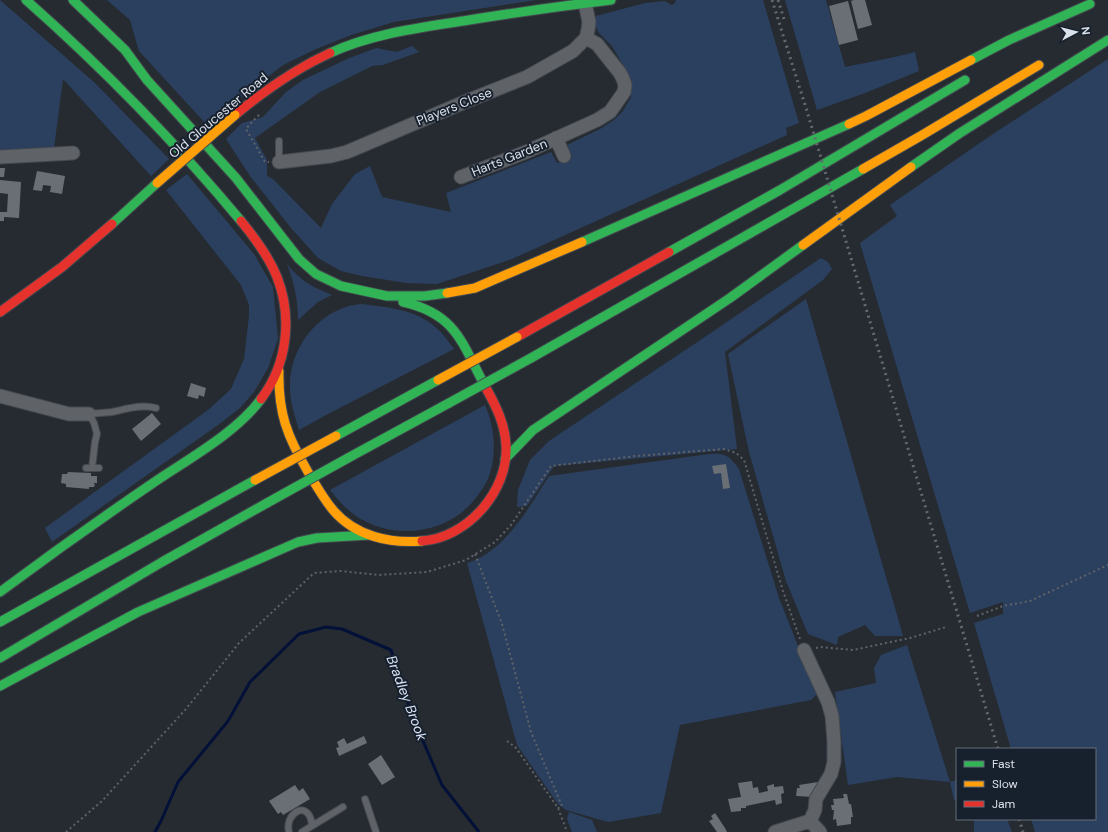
<svg xmlns="http://www.w3.org/2000/svg" width="1108" height="832" font-family="'DM Sans',sans-serif">
<style>
.green{fill:#2b405f}
.lines{fill:none;stroke-linecap:round;stroke-linejoin:round}
.stream{stroke:#031037;stroke-width:3}
.building{fill:#6a6f75}
.lane-casing{stroke:#444950;stroke-width:8}
.street-casing{stroke:#444950;stroke-width:15}
.fast-casing{stroke:#444950;stroke-width:11}
.slow-casing{stroke:#444950;stroke-width:11}
.jam-casing{stroke:#444950;stroke-width:11}
.path{stroke:#5f6268;stroke-width:2;stroke-dasharray:2 3;stroke-linecap:butt}
.lane{stroke:#5f6368;stroke-width:6}
.street{stroke:#5f6368;stroke-width:13}
.fast{stroke:#30b455;stroke-width:9}
.slow{stroke:#ff9f0a;stroke-width:9}
.jam{stroke:#e5322d;stroke-width:9}
.rail{stroke:#66696e;stroke-width:3;stroke-dasharray:2 4;stroke-linecap:butt}
.fast-bridge-casing{stroke:#444950;stroke-width:11;stroke-linecap:butt}
.slow-bridge-casing{stroke:#444950;stroke-width:11;stroke-linecap:butt}
.fast-bridge{stroke:#30b455;stroke-width:9}
.slow-bridge{stroke:#ff9f0a;stroke-width:9}
.labels{text-anchor:middle;stroke-width:4;stroke-linejoin:round;paint-order:stroke}
.street-label{font-size:13px;fill:#dbe1ea;stroke:#17202d}
.water-label{font-size:14px;font-style:italic;fill:#d7e3f5;stroke:#17202d}
</style>
<rect width="100%" height="100%" fill="#262b32"/>
<path class="green" d="M 0,0 L 95,83 L 169,159 L 151,176 L 63,79 L 54,148 L 0,151 Z
M 107,0 L 536,0 L 394,22 L 351,35 L 316,49 L 283,65 L 228,108 L 207,125 L 139,51 L 130,20 Z
M 676,0 L 763,0 L 799,123 L 786,128 L 787,135 L 512,259 L 437,284 L 406,283 L 362,276 L 341,271 L 318,258 L 291,228 L 250,176 L 226,139 L 242,123 L 263,117 L 286,92 L 303,80 L 347,59 L 376,48 L 397,52 L 412,46 L 419,52 L 383,65 L 372,66 L 320,92 L 255,138 L 267,160 L 267,176 L 273,179 L 321,228 L 332,204 L 355,174 L 370,166 L 382,197 L 451,212 L 446,193 L 551,152 L 557,163 L 572,157 L 567,145 L 600,129 L 614,120 L 623,111 L 631,97 L 631,79 L 612,46 L 599,33 L 595,25 L 596,16 L 645,3 L 665,1 L 671,5 L 674,4 Z
M 785,0 L 826,0 L 845,67 L 895,57 L 915,52 L 919,71 L 865,93 L 817,110 Z
M 1108,59 L 1108,832 L 1035,832 L 1031,819 L 1095,819 L 1095,749 L 1011,749 L 974,623 L 1003,614 L 1003,602 L 970,613 L 860,243 L 897,216 L 890,205 L 987,138 Z
M 187,174 L 254,254 L 273,287 L 278,339 L 268,368 L 254,392 L 240,408 L 218,425 L 52,542 L 45,528 L 208,410 L 231,389 L 244,359 L 249,316 L 249,305 L 241,285 L 166,190 Z
M 821,258 L 828,262 L 832,269 L 823,280 L 725,352 L 737,449 L 554,466 L 527,506 L 517,507 L 518,490 L 530,460 L 549,441 L 696,343 Z
M 287,264 C 302,282 311,286 332,295 L 318,302 L 298,320 C 298,300 294,282 287,264 Z
M 806,299 L 903,636 L 875,636 L 865,625 L 838,637 L 837,645 L 808,634 L 786,581 L 749,452 L 728,354 Z
M 361,304 C 385,307 415,309 434,326 C 442,332 448,341 454,349 L 326,415 L 299,430 C 295,416 290,403 290,388 C 289,353 312,318 346,307 C 351,305 356,305 361,304 Z
M 485,405 C 494,426 497,451 490,473 C 488,481 483,488 478,495 C 451,534 395,542 356,516 C 346,509 337,499 330,490 Z
M 709,454 C 726,453 729,456 739,469 L 779,598 L 817,694 L 811,700 L 680,725 L 661,813 L 608,822 L 566,810 L 558,804 L 517,745 L 467,563 C 505,552 529,507 549,476 Z
M 907,645 L 950,782 L 957,780 L 957,802 L 954,800 L 950,782 L 897,777 L 848,785 L 835,692 L 876,683 L 874,668 L 881,655 Z
M 569,812 L 592,820 L 597,832 L 572,832 L 567,819 Z
M 974,819 L 1007,819 L 1012,832 L 974,832 Z"/>
<g class="lines">
<path class="stream" d="M 155,832 L 161,821 L 178,782 L 228,721 L 250,682 L 299,634 L 326,627 L 342,629 L 391,650 L 411,713 L 442,785 L 479,832"/>
</g>
<path class="building" d="M 854,0 L 865,0 L 872,25 L 858,29 L 851,1 Z
M 848,1 L 858,40 L 839,45 L 829,6 Z
M 0,168 L 5,168 L 4,177 L 0,177 Z
M 37,171 L 65,176 L 62,194 L 50,192 L 51,186 L 43,185 L 42,191 L 33,190 Z
M 0,180 L 21,182 L 19,218 L 4,217 L 4,221 L 0,221 L 0,212 L 7,212 L 8,194 L 0,193 Z
M 191,383 L 206,388 L 204,397 L 199,395 L 198,399 L 187,396 Z
M 152,413 L 161,424 L 141,441 L 132,429 Z
M 726,464 L 730,488 L 723,489 L 721,473 L 714,474 L 712,466 Z
M 68,472 L 91,473 L 91,476 L 97,476 L 97,483 L 93,483 L 95,484 L 94,487 L 89,487 L 89,489 L 66,487 L 66,484 L 61,483 L 62,474 L 67,474 Z
M 364,736 L 367,743 L 339,756 L 336,748 L 339,747 L 337,742 L 344,738 L 347,744 Z
M 381,755 L 395,777 L 382,785 L 368,764 Z
M 752,781 L 753,788 L 758,787 L 759,793 L 768,791 L 767,786 L 774,784 L 774,787 L 783,786 L 784,793 L 781,794 L 782,803 L 776,805 L 775,800 L 746,806 L 746,808 L 741,808 L 741,811 L 731,812 L 728,799 L 741,797 L 738,783 Z
M 818,782 L 819,788 L 814,789 L 813,797 L 796,796 L 797,788 L 800,788 L 799,785 Z
M 295,785 L 299,791 L 303,788 L 310,799 L 283,815 L 281,812 L 278,814 L 269,801 Z
M 843,794 L 847,794 L 849,804 L 851,804 L 853,817 L 851,817 L 851,824 L 837,826 L 836,819 L 833,820 L 834,810 L 832,810 L 831,805 L 834,805 L 833,799 L 844,798 Z
M 715,813 L 725,828 L 727,832 L 717,832 L 709,821 L 713,819 L 711,816 Z"/>
<g class="lines">
<defs>
<path id="lane" d="M 279,162 L 279,141
M 86,468 L 99,468
M 92,468 L 95,442 L 97,434 L 94,423 L 89,414 C 97,413 104,413 112,412 C 127,409 141,404 156,408
M 365,799 L 376,832
M 289,832 C 284,813 309,798 312,825
M 302,832 L 343,807"/>
<path id="street" d="M 556,138 L 564,156
M 0,157 L 73,153
M 279,162 L 331,156 L 347,152 L 467,101 L 527,77 L 573,51 L 586,38 L 588,30 L 589,22 L 585,3
M 461,177 L 526,152 L 597,120 L 610,112 L 624,92 L 625,85 L 623,79 L 620,73 L 597,44 L 586,38
M 0,396 L 69,414 L 89,414
M 804,650 L 828,702 L 832,716 L 834,742 L 834,762 L 831,774 L 816,799 L 815,810 L 810,821 L 820,832
M 775,832 L 810,821"/>
<path id="fast" d="M 26,0 C 103,68 175,142 241,221
M 73,0 L 125,50 L 147,80 L 236,178 L 299,259 L 316,274 L 341,286 L 387,296 L 425,296 L 447,293
M 330,53 C 371,34 418,28 463,21 C 512,13 561,6 611,0
M 971,60 L 1009,40 L 1090,4
M 911,167 L 960,133 L 1108,40
M 112,224 L 157,183
M 582,242 L 849,124
M 669,252 L 780,190 L 965,80
M 403,302 C 457,314 462,344 486,388
M 531,358 L 863,169
M 336,436 L 438,380
M 348,458 L 449,403
M 505,459 L 533,430 L 730,298 L 803,245
M 0,592 C 51,554 103,517 156,481 C 190,458 237,432 261,399
M 0,622 L 255,480
M 0,658 L 162,562 L 267,503
M 0,686 L 138,612 L 298,542 L 317,538 L 369,535"/>
<path id="slow" d="M 849,124 L 866,116 L 971,60
M 863,169 L 924,134 L 1039,65
M 803,245 L 911,167
M 447,293 L 475,288 L 582,242
M 279,371 C 278,413 287,436 308,472 C 316,485 323,498 333,510 C 355,536 390,544 422,541"/>
<path id="jam" d="M 235,115 C 264,91 295,69 330,53
M 241,221 C 255,238 269,257 277,277 C 293,318 287,365 261,399
M 0,312 L 62,267 L 112,224
M 517,337 L 669,252
M 422,541 C 467,538 509,491 506,445 C 505,424 496,406 486,388"/>
</defs>
<use href="#lane" class="lane-casing"/>
<use href="#street" class="street-casing"/>
<use href="#fast" class="fast-casing"/>
<use href="#slow" class="slow-casing"/>
<use href="#jam" class="jam-casing"/>
<path class="path" d="M 259,115 L 251,123 L 246,129 L 265,162 L 269,162
M 475,554 L 502,624 L 531,732 L 562,806 L 558,808
M 977,616 L 1003,606 L 1030,601 L 1108,565
M 816,648 L 820,647 L 853,650 L 910,638 L 946,627
M 507,741 L 516,748 L 558,808 L 567,832
M 66,832 L 102,801 L 186,709 L 239,643 L 314,573 L 341,571 L 378,575 L 427,572 L 466,560 L 495,542 L 511,525 L 551,466 L 636,456 L 724,449 L 736,453 L 744,460 L 783,591 L 800,639"/>
<use href="#lane" class="lane"/>
<use href="#street" class="street"/>
<use href="#fast" class="fast"/>
<use href="#slow" class="slow"/>
<use href="#jam" class="jam"/>
<path class="rail" d="M 772,0 L 806,108 L 998,749
M 778,0 L 784,19
M 1019,819 L 1023,832"/>
<defs>
<path id="fast-bridge" d="M 449,403 L 531,358
M 267,503 L 348,458"/>
<path id="slow-bridge" d="M 157,183 L 235,115
M 438,380 L 517,337
M 255,480 L 336,436"/>
</defs>
<use href="#fast-bridge" class="fast-bridge-casing"/>
<use href="#slow-bridge" class="slow-bridge-casing"/>
<use href="#fast-bridge" class="fast-bridge"/>
<use href="#slow-bridge" class="slow-bridge"/>
</g>
<g class="labels">
<g class="street-label">
<text transform="translate(454 106) rotate(-22)" y="5">Players Close</text>
<text transform="translate(218 115) rotate(-40)" y="5">Old Gloucester Road</text>
<text transform="translate(509 157) rotate(-22)" y="5">Harts Garden</text>
</g>
<g class="water-label">
<text transform="translate(407 698) rotate(69)" y="5">Bradley Brook</text>
</g>
</g>
<rect x="956" y="748" width="140" height="72" fill="#17202d" stroke="#656d79"/>
<rect x="964" y="761" width="20" height="6" fill="#30b455" stroke="#656d79"/>
<text x="992" y="768" font-size="12" fill="#dbe1ea">Fast</text>
<rect x="964" y="781" width="20" height="6" fill="#ff9f0a" stroke="#656d79"/>
<text x="992" y="788" font-size="12" fill="#dbe1ea">Slow</text>
<rect x="964" y="801" width="20" height="6" fill="#e5322d" stroke="#656d79"/>
<text x="992" y="808" font-size="12" fill="#dbe1ea">Jam</text>
<g transform="translate(1076 32) rotate(83)" stroke="#17202d" stroke-width="3" paint-order="stroke">
<path d="M0-3L7 15L0 10L-7 15Z" fill="#dbe1ea"/>
<text y="-6" font-size="11" font-weight="bold" text-anchor="middle" fill="#dbe1ea">N</text>
</g>
</svg>
